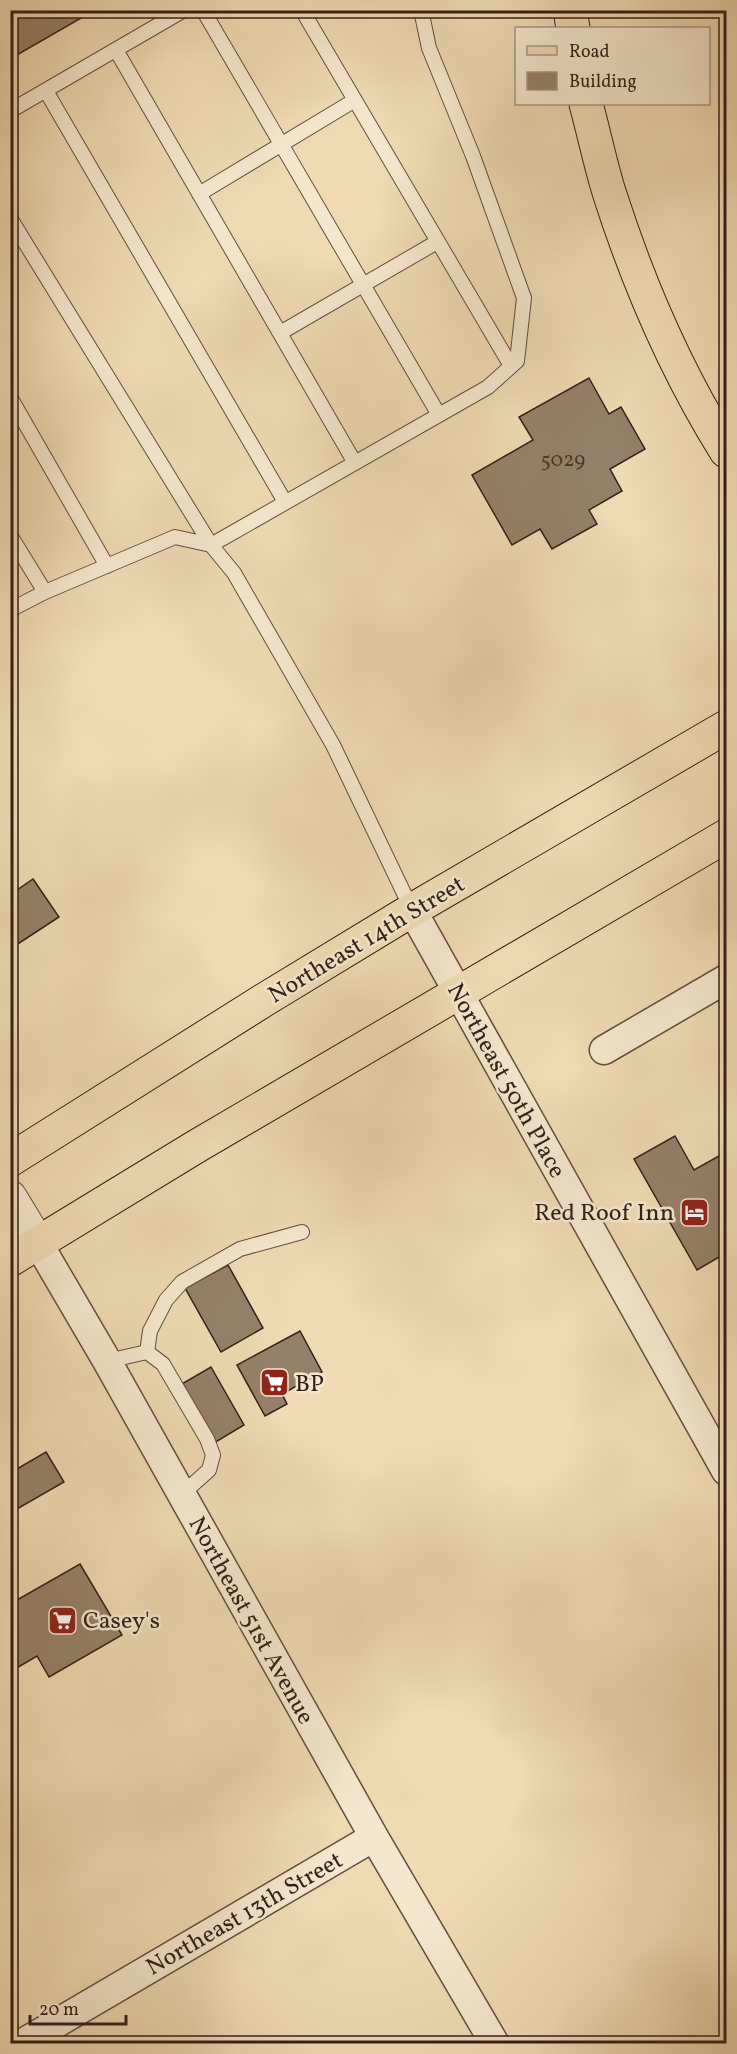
<svg xmlns="http://www.w3.org/2000/svg" width="737" height="2054" font-family="Vollkorn,serif">
<style>
.building{fill:#958069;stroke:#331f18;stroke-width:1.5}
.lines{fill:none;stroke-linecap:round;stroke-linejoin:round}
.service-casing{stroke:#624e3f;stroke-width:16}
.minor-casing{stroke:#624e3f;stroke-width:31}
.tertiary-casing{stroke:#624e3f;stroke-width:35}
.primary-casing{stroke:#331f18;stroke-width:35}
.motorway-casing{stroke:#331f18;stroke-width:35}
.service{stroke:#f5e7ce;stroke-width:14}
.minor{stroke:#f5e7ce;stroke-width:28}
.tertiary{stroke:#f5e7ce;stroke-width:33}
.primary{stroke:#efdab3;stroke-width:33}
.motorway{stroke:#efdab3;stroke-width:33}
.labels{text-anchor:middle;stroke-width:5;stroke-linejoin:round;paint-order:stroke}
.number-label{font-size:21px;fill:#4c372c}
.street-label{font-size:24px;fill:#331f18;stroke:#f5e7ce}
.poi-label{font-size:24px;fill:#331f18;stroke:#f5e7ce;text-anchor:start}
</style>
<rect width="100%" height="100%" fill="#efdab3"/>
<filter id="stains"><feTurbulence type="fractalNoise" baseFrequency=".00333" numOctaves="4"/><feColorMatrix values="0 0 0 0 .2 0 0 0 0 .09 0 0 0 0 .02 0 0 0 .5 -.17"/></filter>
<radialGradient id="worn" r=".72"><stop offset=".6" stop-color="#630" stop-opacity="0"/><stop offset="1" stop-color="#630" stop-opacity=".3"/></radialGradient>
<path class="building" d="M 10,10 L 95,10 L 10,59 Z
M 589,378 L 609,414 L 621,407 L 645,449 L 610,469 L 622,491 L 589,510 L 597,524 L 552,549 L 540,529 L 512,545 L 472,475 L 533,440 L 519,417 Z
M 33,879 L 59,917 L 10,949 L 10,895 Z
M 675,1136 L 694,1170 L 726,1152 L 726,1253 L 697,1270 L 634,1159 Z
M 228,1265 L 263,1328 L 221,1352 L 185,1288 Z
M 300,1331 L 322,1372 L 282,1394 L 287,1404 L 265,1416 L 237,1365 Z
M 211,1367 L 244,1425 L 214,1443 L 180,1385 Z
M 46,1452 L 64,1482 L 10,1513 L 10,1473 Z
M 80,1564 L 122,1635 L 49,1677 L 37,1656 L 10,1672 L 10,1604 Z"/>
<g class="lines">
<defs>
<path id="service" d="M 203,10 L 439,415
M 302,10 L 511,366
M 116,50 L 355,463
M 46,91 L 285,502
M 10,111 L 184,10
M 199,194 L 355,100
M 10,218 L 211,545 L 488,387 L 517,361 L 524,298 L 473,156 L 429,48 L 421,10
M 280,333 L 437,242
M 10,397 L 107,566
M 10,535 L 45,592
M 10,610 L 45,592 L 175,537 L 211,545 L 234,573 L 333,745 L 412,910
M 147,1352 L 150,1331 L 166,1300 L 182,1282 L 240,1249 L 302,1232
M 107,1361 L 147,1352 L 163,1364 L 207,1439 L 213,1455 L 209,1470 L 181,1495"/>
<path id="minor" d="M 412,910 L 726,1471
M 604,1050 L 726,979
M 38,1243 L 107,1361 L 374,1837 L 495,2044
M 21,2044 L 374,1837"/>
<path id="tertiary" d="M 10,1197 L 38,1243"/>
<path id="primary" d="M 10,1160 L 264,1000 L 412,910 L 726,727
M 10,1260 L 197,1146 L 726,836"/>
<path id="motorway" d="M 570,10 L 573,28
M 586,104 C 594,133 600,163 609,192 C 638,283 676,371 726,451"/>
</defs>
<use href="#service" class="service-casing"/>
<use href="#minor" class="minor-casing"/>
<use href="#tertiary" class="tertiary-casing"/>
<use href="#primary" class="primary-casing"/>
<use href="#motorway" class="motorway-casing"/>
<use href="#service" class="service"/>
<use href="#minor" class="minor"/>
<use href="#tertiary" class="tertiary"/>
<use href="#primary" class="primary"/>
<use href="#motorway" class="motorway"/>
</g>
<defs>
<symbol id="hotel-square" viewBox="-11 -11 22 22"><rect x="-9" y="-9" width="18" height="18" rx="4" fill="#8f2418" stroke="#f5e7ce"/><path d="M-6-4.5h1.5V1H6V5H4.5V3h-9V5H-6ZM-4 0a1.8 1.8 0 1 1 3.6 0ZM.5 0V-2.5h3Q6-2.5 6 0Z" fill="#fff"/></symbol>
<symbol id="supermarket-square" viewBox="-11 -11 22 22"><rect x="-9" y="-9" width="18" height="18" rx="4" fill="#8f2418" stroke="#f5e7ce"/><path d="M-6-5.5h2.5l.6 2H6L4.5 2H-2.5L-4.4-4H-6ZM-1.5 3.2a1.3 1.3 0 1 0 .1 0ZM3 3.2a1.3 1.3 0 1 0 .1 0Z" fill="#fff"/></symbol>
</defs>
<g fill-rule="evenodd">
<use href="#hotel-square" x="678" y="1196" width="33" height="33"/>
<use href="#supermarket-square" x="258" y="1366" width="33" height="33"/>
<use href="#supermarket-square" x="46" y="1604" width="33" height="33"/>
</g>
<g class="labels">
<g class="number-label">
<text x="563" y="466">5029</text>
</g>
<g class="street-label">
<text transform="translate(366 939) rotate(-31)" y="8">Northeast 14th Street</text>
<text transform="translate(507 1080) rotate(61)" y="8">Northeast 50th Place</text>
<text transform="translate(252 1620) rotate(61)" y="8">Northeast 51st Avenue</text>
<text transform="translate(244 1913) rotate(-30)" y="8">Northeast 13th Street</text>
</g>
<g class="poi-label">
<text x="674" y="1220" text-anchor="end">Red Roof Inn</text>
<text x="295" y="1391">BP</text>
<text x="83" y="1628">Casey's</text>
</g>
</g>
<rect width="737" height="2054" fill="none" stroke="#efdab3" stroke-width="36"/>
<rect x="12" y="12" width="713" height="2030" fill="none" stroke="#331f18" stroke-width="3"/>
<rect x="18" y="18" width="701" height="2018" fill="none" stroke="#331f18" stroke-width="1.5"/>
<rect x="515" y="27" width="195" height="78" fill="#f5e7ce" stroke="#a79785" stroke-width="1.5"/>
<rect x="527" y="46" width="30" height="9" fill="#efdab3" stroke="#a79785" stroke-width="1.5"/>
<text x="569" y="57" font-size="18" fill="#331f18">Road</text>
<rect x="527" y="72" width="30" height="18" fill="#958069" stroke="#a79785" stroke-width="1.5"/>
<text x="569" y="87" font-size="18" fill="#331f18">Building</text>
<path d="M30 2015v9h96v-9" fill="none" stroke="#331f18" stroke-width="3"/>
<text x="39" y="2015" font-size="18" fill="#331f18" stroke="#f5e7ce" stroke-width="4.5" paint-order="stroke">20 m</text>
<rect width="100%" height="100%" filter="url(#stains)"/>
<rect width="100%" height="100%" fill="url(#worn)"/>
</svg>
